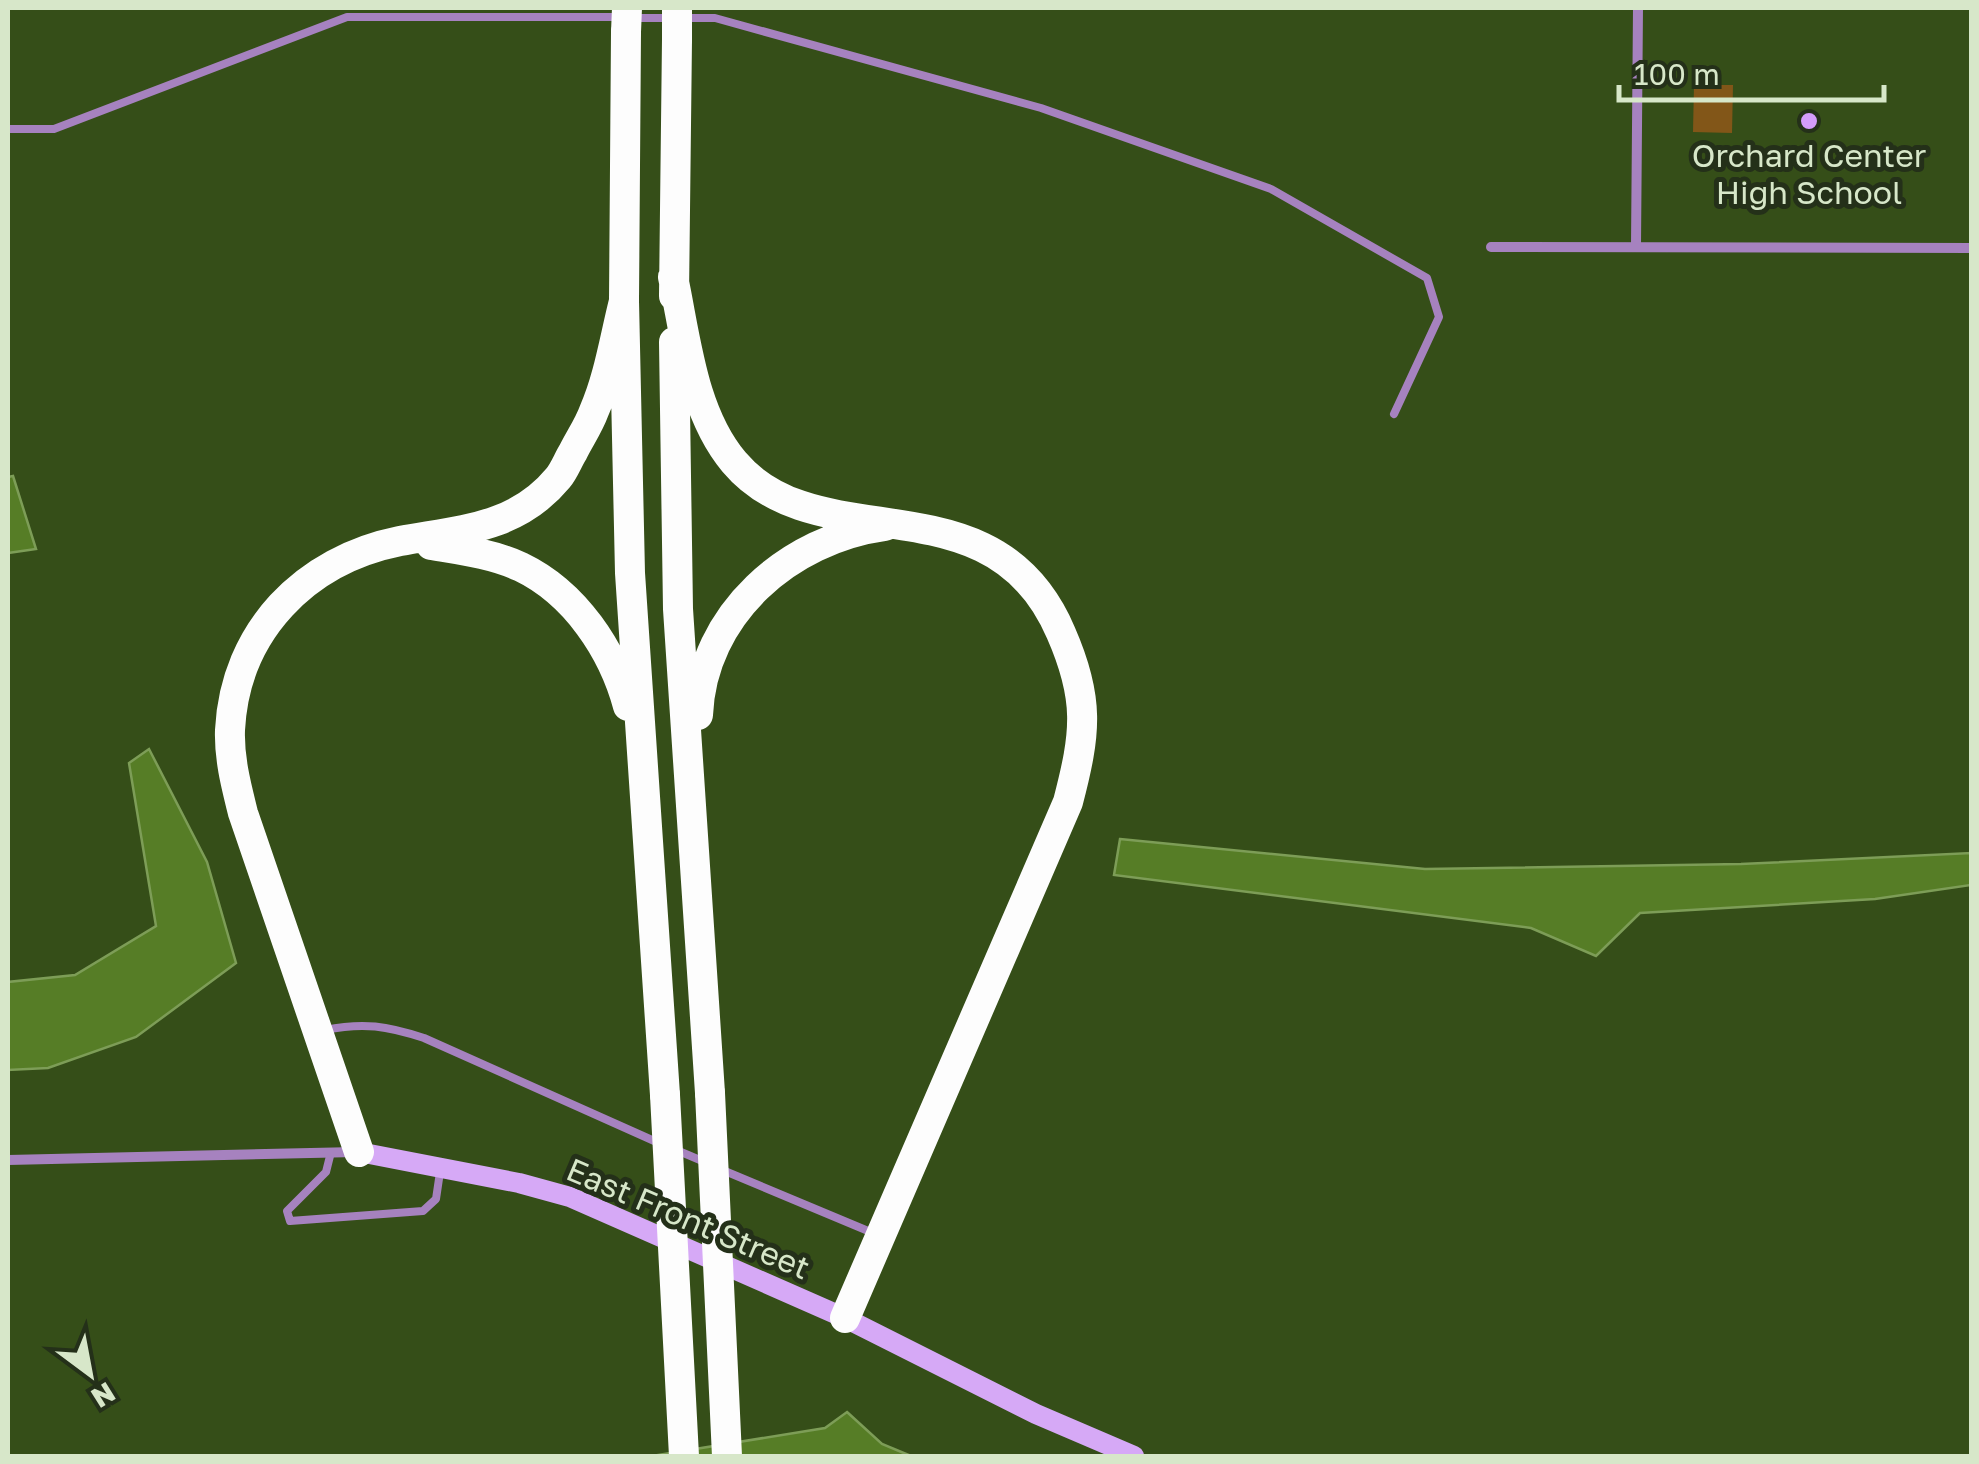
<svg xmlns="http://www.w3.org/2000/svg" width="1979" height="1464" font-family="'Golos Text',sans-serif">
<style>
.green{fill:#825618}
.water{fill:#567d26;stroke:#7d9d57;stroke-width:2.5}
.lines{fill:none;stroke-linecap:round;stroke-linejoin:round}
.lane{stroke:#a682bf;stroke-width:8}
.street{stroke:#a682bf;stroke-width:10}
.secondary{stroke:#d6a9f6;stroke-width:20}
.highway{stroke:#fdfdfd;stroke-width:30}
.highway-bridge{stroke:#fdfdfd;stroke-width:30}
.poi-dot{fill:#d49cfb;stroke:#243019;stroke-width:4}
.labels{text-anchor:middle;stroke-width:10;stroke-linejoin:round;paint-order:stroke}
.poi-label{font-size:32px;fill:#d7e7c9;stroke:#243019}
.street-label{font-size:32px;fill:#d7e7c9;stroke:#243019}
</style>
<rect width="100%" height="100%" fill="#354e18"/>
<path class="green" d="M 1694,85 L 1733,85 L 1732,133 L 1693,132 Z"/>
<path class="water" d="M 13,476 L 36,549 L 8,553 L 8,477 Z
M 149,749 L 207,862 L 236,963 L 136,1037 L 48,1068 L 8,1070 L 8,982 L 75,975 L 156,926 L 129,763 Z
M 1120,839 L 1425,869 L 1741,864 L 1971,853 L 1971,885 L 1875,899 L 1640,913 L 1596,956 L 1531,928 L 1114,875 Z
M 847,1412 L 882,1444 L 911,1456 L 652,1456 L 825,1428 Z"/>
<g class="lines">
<path class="lane" d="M 636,18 L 672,18
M 686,18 L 715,18 L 1041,108 L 1271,189 L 1427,278 L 1439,317 L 1394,414
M 8,129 L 54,129 L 347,17 L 622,17
M 325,1030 C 364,1022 387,1026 424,1038 L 661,1144
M 674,1149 L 707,1163
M 331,1152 L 326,1172 L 287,1211 L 290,1221 L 423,1211 L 436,1199 L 440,1172
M 720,1169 L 873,1233"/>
<path class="street" d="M 1636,245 L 1638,8
M 1491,247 L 1972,248
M 8,1160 L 356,1152"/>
<path class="secondary" d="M 359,1152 L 519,1183 L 570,1197 L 845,1318 L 1036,1414 L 1134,1456"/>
<path class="highway" d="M 626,32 L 624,301 L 630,573 L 665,1095
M 673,277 C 686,338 692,412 734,462 C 819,563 993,473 1061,633 C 1090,699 1086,733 1068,802 L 845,1318
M 674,296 L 677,39
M 674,342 L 678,609 L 710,1093
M 431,545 C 461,550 493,554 521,567 C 575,593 613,650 628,706
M 698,715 C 702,614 789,539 885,526
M 359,1152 L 243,813 C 236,785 229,758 230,730 C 235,631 305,560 400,541 C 459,530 516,529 558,478 C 564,471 568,460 573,452 C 580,438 589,425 594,411 C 609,377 615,336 624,301"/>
<path class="highway-bridge" d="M 626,32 L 627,8
M 677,39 L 677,8
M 710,1093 L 727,1456
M 665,1095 L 684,1456"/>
</g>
<circle class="poi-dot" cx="1809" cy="121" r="10"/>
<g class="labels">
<g class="poi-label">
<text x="1809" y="167">Orchard Center<tspan x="1809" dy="37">High School</tspan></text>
</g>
<g class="street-label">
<text transform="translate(688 1219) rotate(23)" y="11">East Front Street</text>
</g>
</g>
<rect width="1979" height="1464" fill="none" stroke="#d7e7c9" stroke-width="20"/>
<g transform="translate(90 1374) rotate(148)" stroke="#243019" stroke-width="8" paint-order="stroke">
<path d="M0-8L18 38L0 25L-18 38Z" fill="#d7e7c9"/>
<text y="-15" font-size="28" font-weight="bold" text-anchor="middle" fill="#d7e7c9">N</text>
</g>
<path d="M1619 85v15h265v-15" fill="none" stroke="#d7e7c9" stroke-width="5"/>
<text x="1634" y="85" font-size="30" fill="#d7e7c9" stroke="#243019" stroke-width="8" paint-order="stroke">100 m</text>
</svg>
